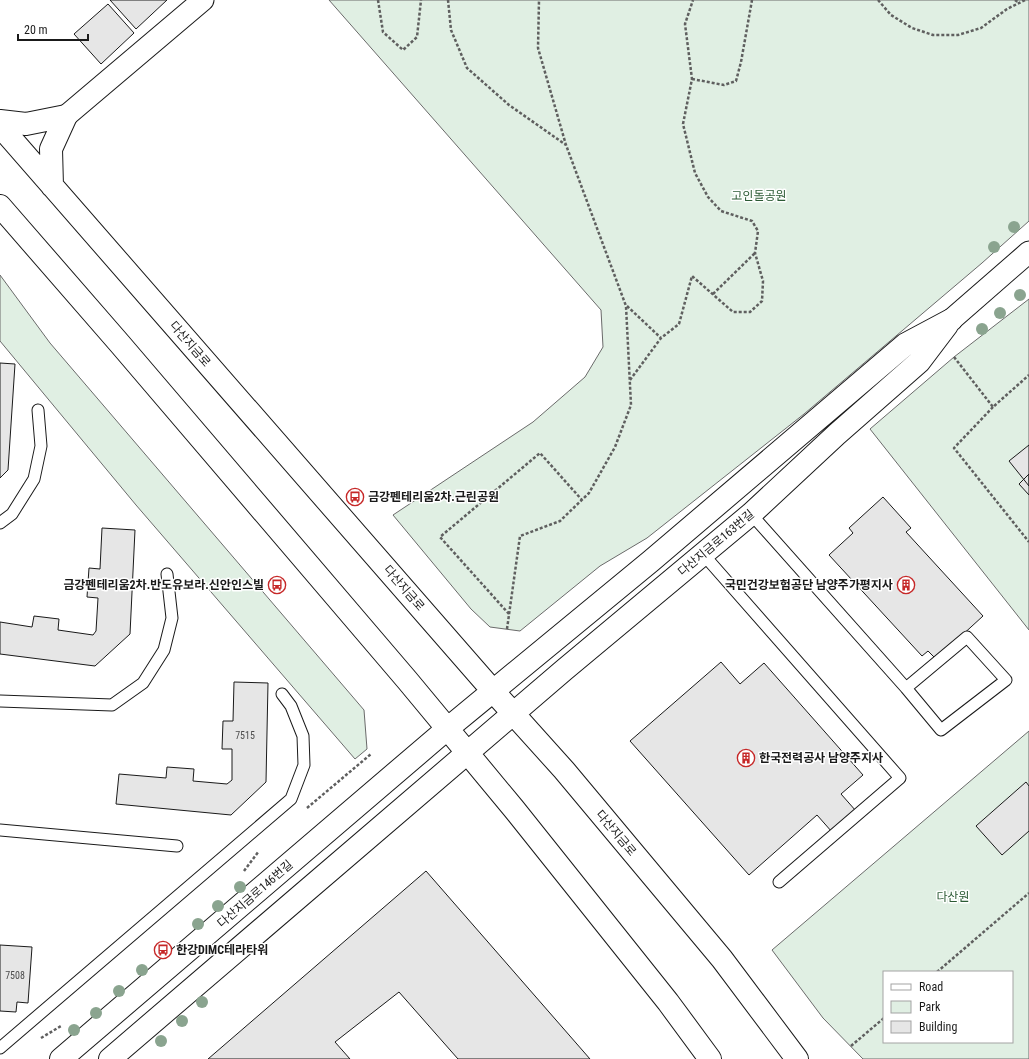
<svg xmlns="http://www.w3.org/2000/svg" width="1029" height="1059" font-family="'Roboto Condensed','Noto Sans KR',sans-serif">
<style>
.green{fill:#e0efe3;stroke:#6a6a6a;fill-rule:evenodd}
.building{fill:#e6e6e6;stroke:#1a1a1a}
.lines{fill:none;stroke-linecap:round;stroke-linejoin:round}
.lane-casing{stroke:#1a1a1a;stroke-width:13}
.street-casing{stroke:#1a1a1a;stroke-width:23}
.secondary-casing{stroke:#1a1a1a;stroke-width:24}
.path{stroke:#5f5f5f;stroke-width:2.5;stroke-dasharray:3 2;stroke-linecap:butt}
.lane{stroke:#fff;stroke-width:11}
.street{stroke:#fff;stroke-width:21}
.secondary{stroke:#fff;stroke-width:22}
.tree{fill:#8aa48f}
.labels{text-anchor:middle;stroke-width:3;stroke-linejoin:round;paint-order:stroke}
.number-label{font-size:10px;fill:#4d4d4d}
.park-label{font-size:12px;fill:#2b5a34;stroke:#fff}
.street-label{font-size:12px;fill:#1a1a1a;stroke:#fff}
.poi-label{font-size:12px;font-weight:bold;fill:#1a1a1a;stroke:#fff;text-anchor:start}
</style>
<rect width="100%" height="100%" fill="#fff"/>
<path class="green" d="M 329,0 L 1029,0 L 1029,221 L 982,263 L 804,414 L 647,538 L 600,566 L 520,631 L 490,627 L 471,609 L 393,515 L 533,422 L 585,377 L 603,347 L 601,310 Z
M 0,275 L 50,343 L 364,710 L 367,749 L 355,759 L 136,505 L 0,341 Z
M 1029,299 L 1029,630 L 870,429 L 954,357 Z
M 1029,731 L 1029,1059 L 863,1059 L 823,1018 L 772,950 ZM 884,972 L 1012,972 L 1012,1042 L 884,1042 Z"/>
<path class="building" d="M 110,0 L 167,0 L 136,29 Z
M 108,4 L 134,33 L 101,64 L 74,34 Z
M 0,363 L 15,364 L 8,470 L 0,478 Z
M 1029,445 L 1029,486 L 1009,461 Z
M 1029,474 L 1029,495 L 1019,484 Z
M 883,497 L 911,528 L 906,532 L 983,616 L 936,659 L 928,651 L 922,656 L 829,555 L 853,533 L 849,528 Z
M 102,528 L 135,530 L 130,634 L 95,666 L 0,654 L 0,622 L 32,627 L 34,616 L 59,619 L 58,630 L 93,635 L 96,631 L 98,598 L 87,597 L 89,568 L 100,569 Z
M 721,662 L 740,684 L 764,663 L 863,775 L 841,794 L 856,811 L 832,832 L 817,815 L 749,875 L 630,741 Z
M 234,682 L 268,683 L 266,782 L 231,815 L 116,804 L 119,774 L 166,778 L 167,767 L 194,769 L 193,781 L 227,784 L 232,780 L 232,749 L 222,749 L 223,721 L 233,721 Z
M 1026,782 L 1029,786 L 1029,831 L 1002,855 L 976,826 Z
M 426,871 L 590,1059 L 458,1059 L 399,992 L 335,1042 L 350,1059 L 208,1059 Z
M 0,945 L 32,947 L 28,1003 L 17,1002 L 16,1012 L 0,1011 Z"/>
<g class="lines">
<defs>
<path id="lane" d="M 751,514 L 906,688 L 941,730 L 1006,680 L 967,637 L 906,688
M 0,523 L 12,514 L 34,479 L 41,446 L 38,410
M 703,554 L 900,778 L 779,882
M 0,701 L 112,705 L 143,683 L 164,650 L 172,618 L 167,574
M 0,830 L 177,846
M 0,1048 L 291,799 L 304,765 L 303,736 L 291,706 L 282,694"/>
<path id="street" d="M 66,116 L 203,0
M 951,320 L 1029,252"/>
<path id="secondary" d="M 0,121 L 26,124 L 66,116 L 51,149 L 52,186
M 0,126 L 493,691 L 564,770 L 722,959 L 797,1059
M 0,206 L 120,344 L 407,680 L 514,809 L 668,1002 L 710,1059
M 61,1059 L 447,729 L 651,561 L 906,344 L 951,320
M 110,1059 L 564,670 L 751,514 L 837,434 L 919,362 L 947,325"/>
</defs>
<use href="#lane" class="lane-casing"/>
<use href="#street" class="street-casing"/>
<use href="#secondary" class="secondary-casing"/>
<path class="path" d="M 378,0 L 383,32 L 403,50 L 417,37 L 421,0
M 448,0 L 451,30 L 467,68 L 509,105 L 566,145
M 878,0 L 891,15 L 912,28 L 933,35 L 958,35 L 981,28 L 1007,9 L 1025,0
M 1015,0 L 1019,3
M 692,79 L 724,85 L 736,81 L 741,62 L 752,0
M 713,294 L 755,253
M 627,306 L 661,338
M 954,357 L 993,407 L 1029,375
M 630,380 L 661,338 L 679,324 L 692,276 L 733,312 L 750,312 L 762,301 L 763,281 L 755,253 L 758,231 L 752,221 L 721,211 L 708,197 L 695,173 L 683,124 L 692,79 L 685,24 L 693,0
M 993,407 L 954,448 L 1029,542
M 509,614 L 440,537 L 540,453 L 582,500
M 507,629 L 520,536 L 560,521 L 589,493 L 615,447 L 631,405 L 626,306 L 566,145 L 538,48 L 539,0
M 307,808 L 371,754
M 244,871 L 259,851
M 937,972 L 1029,893
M 41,1038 L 61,1026
M 851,1046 L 884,1018"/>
<use href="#lane" class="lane"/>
<use href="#street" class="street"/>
<use href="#secondary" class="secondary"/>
</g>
<g class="tree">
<circle cx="1014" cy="227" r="6"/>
<circle cx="994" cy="247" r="6"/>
<circle cx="1020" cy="295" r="6"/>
<circle cx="1000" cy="313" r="6"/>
<circle cx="982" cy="329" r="6"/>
<circle cx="240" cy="887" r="6"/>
<circle cx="218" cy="906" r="6"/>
<circle cx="198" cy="924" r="6"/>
<circle cx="142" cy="970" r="6"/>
<circle cx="119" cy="991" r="6"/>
<circle cx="202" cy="1002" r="6"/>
<circle cx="96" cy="1013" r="6"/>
<circle cx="182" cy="1021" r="6"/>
<circle cx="74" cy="1030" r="6"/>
<circle cx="161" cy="1041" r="6"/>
</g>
<defs>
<symbol id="bus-ring" viewBox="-11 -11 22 22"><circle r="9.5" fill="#fff" stroke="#c62828" stroke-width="1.5"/><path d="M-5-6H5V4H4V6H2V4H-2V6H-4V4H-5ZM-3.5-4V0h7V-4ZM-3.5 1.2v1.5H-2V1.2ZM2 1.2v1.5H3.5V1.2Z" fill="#c62828"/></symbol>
<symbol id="building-ring" viewBox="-11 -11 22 22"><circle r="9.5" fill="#fff" stroke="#c62828" stroke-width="1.5"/><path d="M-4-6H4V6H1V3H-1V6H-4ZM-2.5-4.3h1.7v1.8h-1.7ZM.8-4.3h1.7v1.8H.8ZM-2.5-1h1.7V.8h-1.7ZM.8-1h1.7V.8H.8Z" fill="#c62828"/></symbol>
</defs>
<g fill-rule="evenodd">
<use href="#bus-ring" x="345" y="487" width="20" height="20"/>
<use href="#bus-ring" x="267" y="575" width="20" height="20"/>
<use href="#building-ring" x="896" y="575" width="20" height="20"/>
<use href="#building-ring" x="736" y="748" width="20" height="20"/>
<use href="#bus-ring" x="153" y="940" width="20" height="20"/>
</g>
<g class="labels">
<g class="number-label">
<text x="245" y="739">7515</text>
<text x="15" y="979">7508</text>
</g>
<g class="park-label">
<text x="759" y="200">고인돌공원</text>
<text x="953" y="901">다산원</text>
</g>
<g class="street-label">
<text transform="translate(190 344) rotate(49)" y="4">다산지금로</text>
<text transform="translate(716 543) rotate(-40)" y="4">다산지금로163번길</text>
<text transform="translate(404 588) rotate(49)" y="4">다산지금로</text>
<text transform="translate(616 833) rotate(50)" y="4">다산지금로</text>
<text transform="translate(255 894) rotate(-41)" y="4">다산지금로146번길</text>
</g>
<g class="poi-label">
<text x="368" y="501">금강펜테리움2차.근린공원</text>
<text x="264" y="589" text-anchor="end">금강펜테리움2차.반도유보라.신안인스빌</text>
<text x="893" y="589" text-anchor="end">국민건강보험공단 남양주가평지사</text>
<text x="759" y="762">한국전력공사 남양주지사</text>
<text x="176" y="954">한강DIMC테라타워</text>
</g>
</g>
<rect x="883" y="971" width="130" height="72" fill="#ffffff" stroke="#a3a3a3"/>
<rect x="891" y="984" width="20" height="6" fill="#ffffff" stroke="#a3a3a3"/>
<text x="919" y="991" font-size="12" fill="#1a1a1a">Road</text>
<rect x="891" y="1001" width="20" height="12" fill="#e0efe3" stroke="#a3a3a3"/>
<text x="919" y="1011" font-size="12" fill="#1a1a1a">Park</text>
<rect x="891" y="1021" width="20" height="12" fill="#e6e6e6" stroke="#a3a3a3"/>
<text x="919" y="1031" font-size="12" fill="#1a1a1a">Building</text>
<path d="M18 34v6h70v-6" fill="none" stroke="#1a1a1a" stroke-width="2"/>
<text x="24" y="34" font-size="12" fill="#1a1a1a" stroke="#ffffff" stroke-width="3" paint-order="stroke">20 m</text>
</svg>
